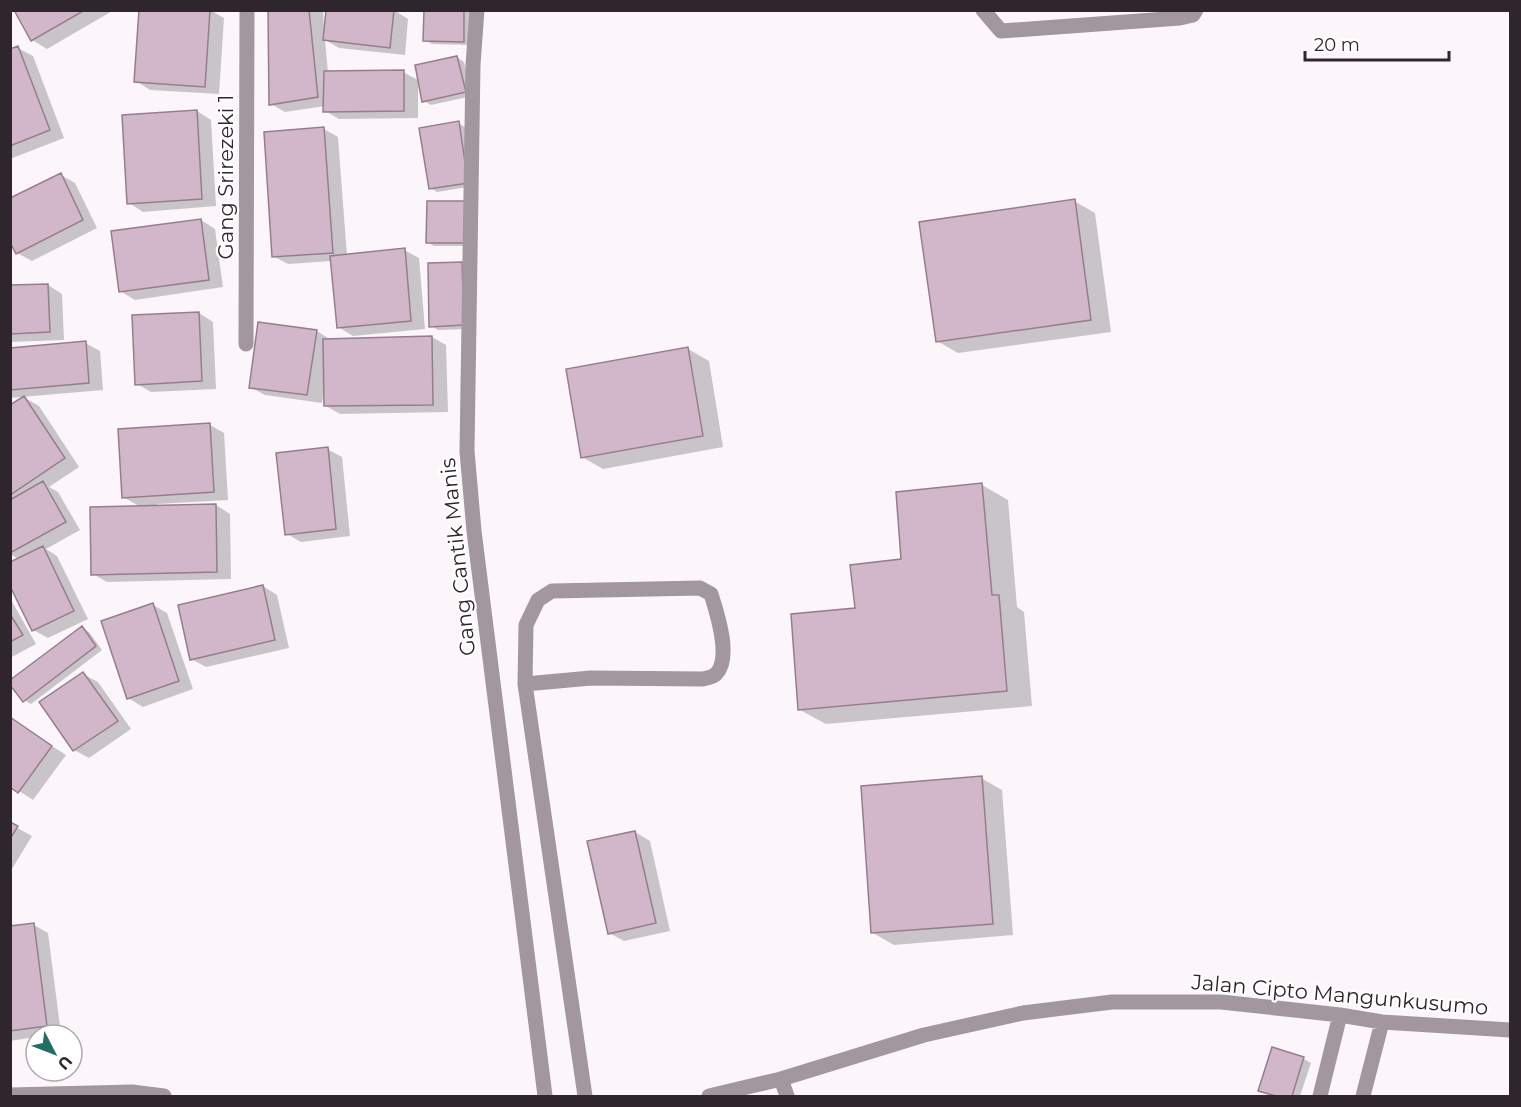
<svg xmlns="http://www.w3.org/2000/svg" width="1521" height="1107" font-family="Montserrat,sans-serif">
<style>
.shadow{fill:#0003}
.building{fill:#d2b7ca;stroke:#967d8e;stroke-width:1.5}
.lines{fill:none;stroke-linecap:round;stroke-linejoin:round}
.minor{stroke:#a3979f;stroke-width:15}
.labels{text-anchor:middle;stroke-width:4.5;stroke-linejoin:round;paint-order:stroke}
.street-label{font-size:21px;fill:#2f252c;stroke:#fff}
</style>
<rect width="100%" height="100%" fill="#fcf6fa"/>
<path class="shadow" d="M 16,10 L 114,10 L 47,49 L 32,40 Z
M 140,10 L 210,10 L 224,18 L 219,94 L 150,90 L 136,81 Z
M 270,10 L 323,10 L 324,29 L 328,10 L 394,10 L 408,19 L 405,55 L 339,48 L 325,40 L 328,72 L 403,72 L 418,80 L 418,118 L 339,119 L 325,111 L 325,106 L 285,112 L 271,104 Z
M 426,10 L 471,10 L 470,45 L 432,44 L 425,40 Z
M 18,48 L 33,56 L 64,138 L 10,159 L 10,51 Z
M 457,57 L 464,62 L 472,96 L 431,105 L 424,101 Z
M 197,111 L 211,120 L 216,206 L 143,212 L 129,203 Z
M 458,123 L 465,127 L 474,186 L 437,192 L 430,188 Z
M 324,129 L 338,137 L 347,256 L 404,250 L 419,258 L 425,329 L 353,336 L 338,327 L 332,261 L 288,264 L 273,256 Z
M 61,175 L 75,183 L 97,228 L 32,261 L 17,253 Z
M 1074,201 L 1095,213 L 1111,332 L 958,353 L 937,341 Z
M 466,203 L 471,246 L 434,246 L 427,242 Z
M 201,220 L 215,229 L 223,287 L 135,300 L 120,291 Z
M 462,263 L 469,267 L 471,329 L 438,330 L 431,326 Z
M 48,285 L 62,294 L 64,340 L 10,342 L 10,287 Z
M 199,313 L 213,322 L 216,389 L 151,392 L 137,384 Z
M 317,331 L 331,340 L 432,337 L 446,345 L 448,412 L 340,414 L 326,406 L 324,389 L 322,403 L 265,395 L 250,387 Z
M 85,343 L 100,351 L 103,390 L 10,398 L 10,350 Z
M 688,349 L 709,361 L 723,447 L 603,469 L 582,457 Z
M 25,398 L 39,406 L 79,467 L 49,487 L 58,492 L 80,530 L 46,549 L 57,556 L 88,619 L 48,638 L 33,630 L 19,559 L 10,554 L 10,407 Z
M 210,425 L 224,433 L 228,500 L 157,504 L 157,507 L 216,505 L 230,514 L 231,579 L 107,582 L 93,574 L 141,507 L 123,497 Z
M 327,449 L 342,457 L 350,536 L 301,542 L 287,534 Z
M 982,485 L 1008,500 L 1017,607 L 1024,612 L 1032,706 L 826,724 L 800,710 L 857,609 L 903,560 Z
M 263,586 L 277,595 L 289,648 L 206,667 L 191,659 Z
M 10,598 L 36,644 L 10,658 Z
M 153,605 L 167,613 L 193,689 L 143,707 L 128,698 Z
M 82,628 L 89,632 L 102,650 L 31,704 L 24,700 Z
M 83,674 L 98,682 L 131,729 L 89,758 L 74,750 Z
M 10,719 L 66,755 L 33,800 L 10,785 Z
M 981,778 L 1002,790 L 1013,935 L 894,945 L 873,933 Z
M 10,824 L 32,836 L 10,872 Z
M 635,832 L 650,841 L 670,931 L 624,941 L 609,933 Z
M 34,925 L 48,933 L 61,1034 L 36,1035 L 36,1037 L 10,1041 L 10,928 Z
M 1273,1049 L 1304,1059 L 1311,1063 L 1300,1096 L 1274,1096 L 1260,1090 Z"/>
<path class="building" d="M 14,10 L 85,10 L 31,41 Z
M 139,10 L 210,10 L 205,87 L 134,82 Z
M 268,10 L 309,10 L 318,97 L 269,105 Z
M 326,10 L 394,10 L 390,48 L 323,40 Z
M 424,10 L 464,10 L 464,42 L 423,41 Z
M 18,46 L 50,130 L 10,146 L 10,49 Z
M 457,56 L 466,92 L 422,102 L 415,65 Z
M 404,70 L 404,111 L 323,112 L 324,71 Z
M 197,110 L 202,199 L 127,204 L 122,115 Z
M 459,121 L 468,183 L 429,189 L 419,128 Z
M 324,127 L 333,253 L 272,257 L 264,132 Z
M 61,173 L 83,220 L 16,254 L 10,242 L 10,198 Z
M 1075,199 L 1091,320 L 936,342 L 919,222 Z
M 427,201 L 466,201 L 465,243 L 426,243 Z
M 201,219 L 209,280 L 119,292 L 111,231 Z
M 405,248 L 411,321 L 337,328 L 330,256 Z
M 462,262 L 464,325 L 429,327 L 428,263 Z
M 48,284 L 50,332 L 10,334 L 10,285 Z
M 199,312 L 202,381 L 135,385 L 132,315 Z
M 258,322 L 317,330 L 307,395 L 249,388 Z
M 432,336 L 433,405 L 324,406 L 323,339 Z
M 86,341 L 89,383 L 10,390 L 10,348 Z
M 688,347 L 703,436 L 581,458 L 566,369 Z
M 24,396 L 65,458 L 10,495 L 10,405 Z
M 210,423 L 214,492 L 122,498 L 118,429 Z
M 328,447 L 336,529 L 285,535 L 276,453 Z
M 43,481 L 66,522 L 10,553 L 10,500 Z
M 982,483 L 992,595 L 999,595 L 1007,691 L 798,710 L 791,614 L 855,608 L 850,565 L 901,559 L 896,492 Z
M 216,504 L 217,572 L 91,575 L 90,507 Z
M 43,546 L 74,611 L 32,631 L 10,586 L 10,562 Z
M 263,585 L 275,640 L 190,660 L 178,605 Z
M 153,603 L 179,681 L 127,699 L 101,621 Z
M 10,614 L 23,635 L 10,642 Z
M 82,626 L 96,646 L 23,702 L 10,685 L 10,680 Z
M 83,672 L 118,721 L 73,751 L 39,702 Z
M 10,717 L 52,746 L 18,793 L 10,787 Z
M 982,776 L 993,924 L 871,933 L 861,786 Z
M 10,822 L 18,826 L 10,839 Z
M 635,831 L 656,923 L 608,934 L 587,841 Z
M 34,923 L 47,1026 L 10,1031 L 10,926 Z
M 1272,1047 L 1304,1057 L 1292,1096 L 1276,1096 L 1258,1091 Z"/>
<g class="lines">
<path class="minor" d="M 477,10 L 473,65 L 467,451 L 474,531 L 545,1096
M 983,10 L 1001,31 L 1180,18 L 1193,15 L 1196,10
M 246,344 L 247,10
M 525,684 L 591,678 L 703,679 C 707,678 713,677 716,674 C 732,658 717,613 711,594 L 700,588 L 552,591 L 538,600 L 526,625 L 525,684 L 585,1096
M 781,1079 L 787,1096
M 10,1095 L 132,1092 L 164,1096
M 709,1096 L 781,1079 L 924,1035 L 1023,1013 L 1112,1002 L 1221,1002 L 1340,1015 L 1382,1022 L 1510,1030
M 1320,1096 L 1340,1015
M 1363,1096 L 1382,1022"/>
</g>
<g class="labels">
<g class="street-label">
<text transform="translate(226 177) rotate(-90)" y="7">Gang Srirezeki 1</text>
<text transform="translate(458 557) rotate(-96)" y="7">Gang Cantik Manis</text>
<text transform="translate(1340 995) rotate(5)" y="7">Jalan Cipto Mangunkusumo</text>
</g>
</g>
<rect width="1521" height="1107" fill="none" stroke="#2f252c" stroke-width="24"/>
<g transform="translate(54 1053) rotate(132)"><circle r="28" fill="#ffffff" stroke="#aca8ab" stroke-width="1.5"/>
<path d="M0-4.5L10 22L0 15L-10 22Z" fill="#246d67"/>
<text y="-9" font-size="16" font-weight="bold" text-anchor="middle" fill="#2f252c">U</text>
</g>
<path d="M1305 51v9h144v-9" fill="none" stroke="#2f252c" stroke-width="3"/>
<text x="1314" y="51" font-size="18" fill="#2f252c" stroke="#ffffff" stroke-width="4.5" paint-order="stroke">20 m</text>
</svg>
